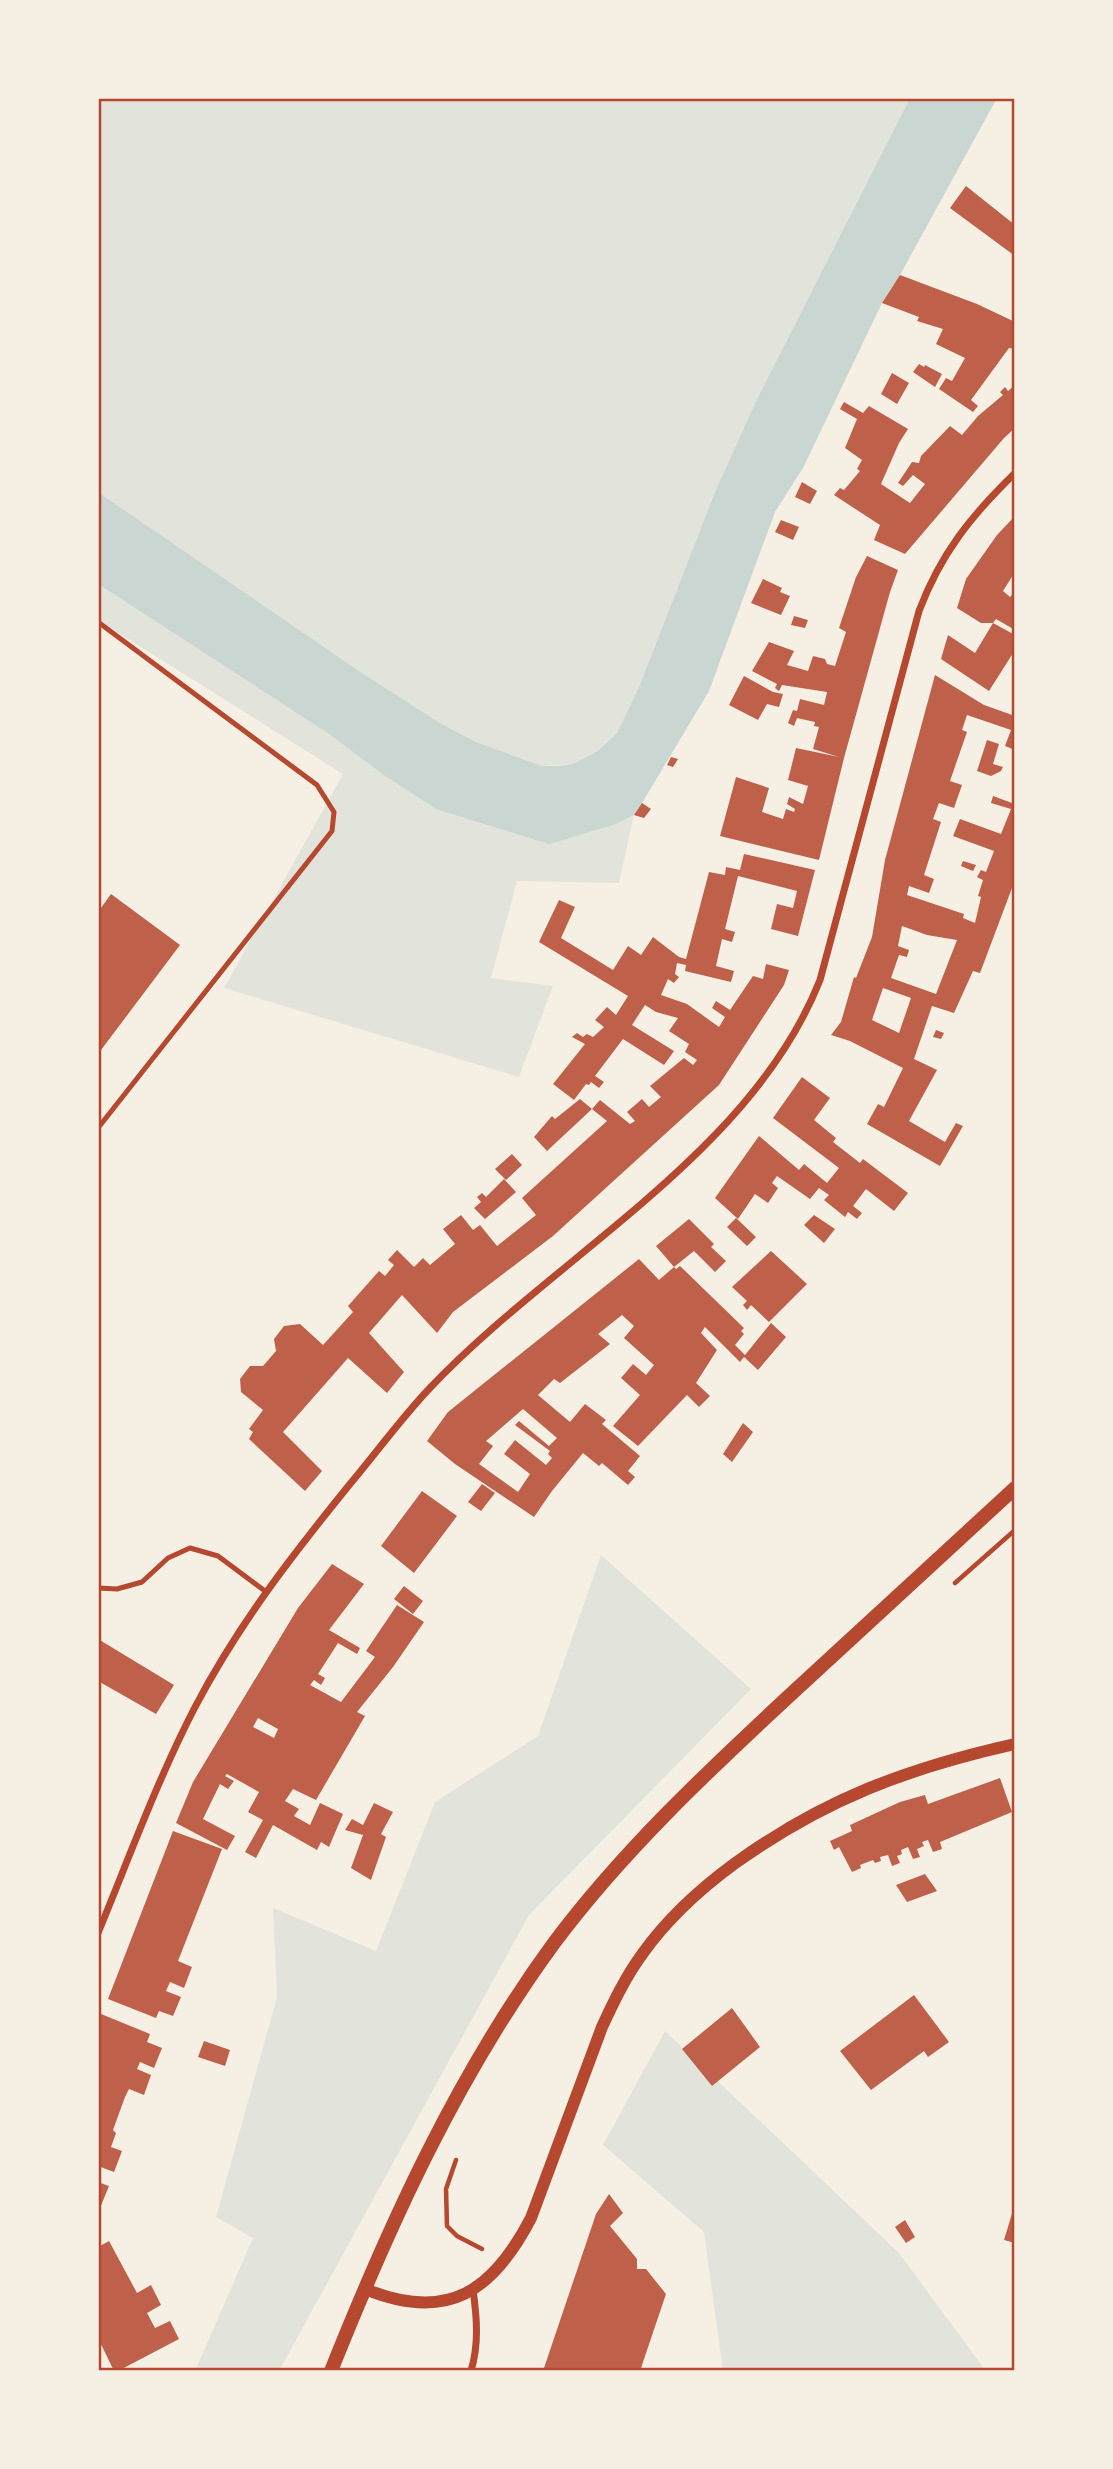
<svg xmlns="http://www.w3.org/2000/svg" width="1113" height="2469" font-family="'Roboto Serif',serif">
<style>
.green{fill:#e2e4dc}
.water{fill:#c9d6d2}
.building{fill:#bf614a;fill-rule:evenodd}
.lines{fill:none;stroke-linecap:round;stroke-linejoin:round}
.path{stroke:#b5482f;stroke-width:4.5}
.service{stroke:#b5482f;stroke-width:5}
.minor{stroke:#b5482f;stroke-width:7}
.tertiary{stroke:#b5482f;stroke-width:12}
.secondary{stroke:#b5482f;stroke-width:14}
.neatline{fill:none;stroke:#b5482f;stroke-width:2.5}
</style>
<rect width="100%" height="100%" fill="#f6efe4"/>
<path class="green" d="M 98,98 L 910,98 L 757,399 L 715,492 L 639,687 L 617,733 L 598,751 L 573,764 L 542,766 L 476,742 L 440,723 L 359,671 L 98,492 Z
M 98,584 L 329,734 L 385,776 L 436,809 L 471,818 L 616,824 L 634,815 L 619,883 L 517,881 L 491,978 L 553,986 L 519,1077 L 224,988 L 343,774 L 98,620 Z
M 601,1555 L 751,1689 L 529,1915 L 279,2371 L 195,2371 L 253,2238 L 216,2217 L 277,1997 L 273,1908 L 376,1951 L 435,1802 L 538,1736 Z
M 665,2031 L 899,2253 L 986,2371 L 723,2371 L 704,2232 L 603,2145 Z"/>
<path class="water" d="M 910,98 L 997,98 L 900,275 L 882,303 L 803,468 L 775,512 L 709,691 L 642,803 L 634,815 L 616,824 L 549,844 L 436,809 L 385,776 L 329,734 L 98,584 L 98,492 L 359,671 L 440,723 L 476,742 L 542,766 L 558,766 L 573,764 L 598,751 L 617,733 L 639,687 L 715,492 L 757,399 Z"/>
<path class="building" d="M 966,186 L 1015,225 L 1015,256 L 950,208 Z
M 900,275 L 977,304 L 1015,322 L 1015,349 L 1009,348 L 971,400 L 978,406 L 973,412 L 939,389 L 946,378 L 952,381 L 965,358 L 936,344 L 943,329 L 917,321 L 919,317 L 882,303 Z
M 919,364 L 924,367 L 925,365 L 942,374 L 935,387 L 913,372 Z
M 892,373 L 909,383 L 897,404 L 881,394 Z
M 1015,385 L 1015,428 L 1004,438 L 905,554 L 874,540 L 880,525 L 834,495 L 840,488 L 844,490 L 860,471 L 857,469 L 862,460 L 845,448 L 857,419 L 840,409 L 844,402 L 863,413 L 869,406 L 908,429 L 899,443 L 881,484 L 910,503 L 925,484 L 913,475 L 903,486 L 898,483 L 912,462 L 919,463 L 921,456 L 950,426 L 962,435 L 978,416 L 1003,395 L 1000,392 L 1005,387 L 1008,391 Z
M 802,482 L 817,491 L 810,504 L 795,497 Z
M 1015,516 L 1015,572 L 1003,591 L 1010,597 L 1015,592 L 1015,630 L 996,619 L 993,623 L 981,623 L 957,608 L 966,579 L 997,535 Z
M 781,520 L 799,527 L 793,540 L 775,532 Z
M 867,556 L 898,570 L 890,592 L 844,758 L 819,860 L 720,836 L 736,777 L 769,788 L 762,812 L 783,819 L 786,809 L 794,812 L 795,809 L 787,804 L 789,797 L 803,804 L 808,786 L 788,780 L 796,748 L 839,757 L 813,749 L 819,727 L 814,726 L 815,722 L 797,718 L 794,726 L 788,723 L 793,710 L 797,711 L 800,699 L 824,705 L 827,692 L 782,685 L 779,691 L 775,688 L 777,684 L 752,671 L 769,642 L 794,651 L 787,665 L 808,671 L 813,656 L 825,659 L 827,664 L 835,666 L 846,632 L 839,628 L 856,577 Z
M 763,579 L 782,588 L 780,592 L 790,596 L 781,615 L 751,603 Z
M 794,616 L 808,620 L 805,628 L 791,625 Z
M 993,623 L 1015,635 L 1015,650 L 989,691 L 941,659 L 948,635 L 975,653 Z
M 935,675 L 984,705 L 1015,716 L 1015,750 L 1005,746 L 1011,730 L 967,715 L 962,730 L 967,732 L 950,781 L 962,785 L 954,808 L 939,803 L 933,819 L 941,822 L 924,875 L 934,879 L 929,893 L 909,886 L 907,895 L 964,914 L 963,918 L 975,923 L 981,897 L 978,896 L 983,880 L 977,877 L 981,870 L 986,872 L 994,851 L 953,836 L 960,819 L 1001,834 L 1011,809 L 991,803 L 993,796 L 1012,803 L 1015,797 L 1015,880 L 980,973 L 973,971 L 954,1013 L 932,1006 L 914,1059 L 937,1070 L 909,1121 L 945,1142 L 956,1123 L 963,1126 L 940,1166 L 867,1124 L 878,1104 L 884,1107 L 903,1068 L 850,1041 L 831,1035 L 841,1022 L 854,977 L 856,978 L 872,937 L 885,860 ZM 902,926 L 927,935 L 957,940 L 936,994 L 891,978 L 899,955 L 907,957 L 909,950 L 898,946 ZM 883,988 L 911,998 L 899,1033 L 872,1020 Z
M 744,676 L 773,692 L 783,694 L 779,707 L 767,704 L 758,720 L 729,705 Z
M 987,740 L 999,744 L 993,764 L 1003,767 L 1001,771 L 991,776 L 977,771 Z
M 671,757 L 678,759 L 673,767 L 667,765 Z
M 642,803 L 651,809 L 644,818 L 634,815 Z
M 744,854 L 815,870 L 798,936 L 771,929 L 777,904 L 793,908 L 797,891 L 738,876 L 725,929 L 735,932 L 732,942 L 722,939 L 716,966 L 734,971 L 731,982 L 685,971 L 686,965 L 677,963 L 675,974 L 679,977 L 674,983 L 668,979 L 661,995 L 687,1004 L 719,1027 L 725,1017 L 712,1008 L 716,1001 L 730,1010 L 753,976 L 763,979 L 766,964 L 789,970 L 784,985 L 719,1085 L 553,1236 L 453,1312 L 437,1333 L 402,1295 L 369,1333 L 404,1372 L 387,1393 L 348,1358 L 283,1432 L 322,1471 L 305,1491 L 249,1439 L 253,1432 L 249,1429 L 263,1410 L 241,1392 L 240,1379 L 250,1366 L 263,1366 L 276,1351 L 274,1339 L 284,1326 L 300,1324 L 323,1345 L 353,1312 L 348,1306 L 379,1271 L 385,1276 L 394,1265 L 388,1260 L 397,1250 L 414,1267 L 423,1258 L 430,1265 L 455,1244 L 443,1229 L 461,1215 L 473,1230 L 480,1225 L 497,1246 L 536,1215 L 522,1198 L 607,1121 L 592,1109 L 547,1151 L 534,1137 L 552,1116 L 555,1119 L 580,1099 L 592,1109 L 600,1100 L 630,1124 L 635,1121 L 627,1112 L 642,1099 L 649,1107 L 661,1097 L 650,1086 L 684,1058 L 693,1065 L 697,1060 L 685,1052 L 689,1044 L 669,1031 L 678,1018 L 656,1012 L 645,1005 L 632,1025 L 674,1051 L 664,1065 L 623,1039 L 595,1076 L 604,1082 L 599,1088 L 591,1082 L 589,1085 L 586,1084 L 574,1100 L 553,1084 L 585,1044 L 572,1037 L 577,1033 L 583,1037 L 587,1034 L 593,1037 L 604,1027 L 595,1020 L 607,1007 L 616,1015 L 628,996 L 539,942 L 559,900 L 575,907 L 561,938 L 613,970 L 628,946 L 641,955 L 653,937 L 679,957 L 686,959 L 709,872 L 725,875 L 726,867 L 740,870 Z
M 963,861 L 976,865 L 973,871 L 961,866 Z
M 111,894 L 180,945 L 98,1054 L 98,912 Z
M 936,1030 L 944,1033 L 941,1039 L 933,1037 Z
M 802,1077 L 830,1098 L 814,1120 L 836,1138 L 833,1142 L 860,1163 L 863,1159 L 908,1193 L 894,1211 L 866,1189 L 853,1206 L 862,1213 L 857,1219 L 848,1212 L 845,1217 L 824,1200 L 829,1195 L 819,1188 L 810,1199 L 777,1176 L 772,1183 L 778,1188 L 768,1203 L 755,1194 L 738,1219 L 715,1198 L 759,1136 L 799,1170 L 804,1164 L 827,1183 L 839,1168 L 773,1118 Z
M 512,1154 L 522,1165 L 506,1180 L 495,1169 Z
M 504,1179 L 516,1192 L 485,1219 L 474,1208 L 481,1202 L 477,1197 L 482,1193 L 486,1197 Z
M 814,1215 L 835,1229 L 824,1243 L 804,1225 Z
M 736,1218 L 756,1237 L 747,1246 L 727,1227 Z
M 689,1219 L 714,1244 L 711,1247 L 726,1261 L 715,1272 L 694,1251 L 674,1267 L 656,1246 Z
M 771,1251 L 807,1284 L 769,1322 L 751,1305 L 747,1310 L 743,1305 L 747,1301 L 732,1287 Z
M 639,1259 L 659,1280 L 674,1267 L 676,1269 L 680,1266 L 744,1328 L 741,1331 L 744,1334 L 735,1345 L 745,1355 L 771,1323 L 786,1337 L 758,1370 L 744,1357 L 740,1362 L 705,1327 L 701,1333 L 717,1350 L 696,1383 L 710,1396 L 699,1407 L 687,1395 L 638,1446 L 613,1426 L 640,1395 L 621,1378 L 633,1364 L 646,1375 L 654,1365 L 624,1338 L 634,1326 L 622,1315 L 598,1334 L 610,1344 L 560,1383 L 554,1379 L 538,1395 L 570,1422 L 585,1404 L 606,1420 L 602,1424 L 640,1456 L 628,1471 L 635,1477 L 628,1485 L 602,1463 L 599,1466 L 583,1453 L 552,1491 L 534,1517 L 455,1464 L 427,1441 L 448,1412 ZM 523,1409 L 557,1438 L 549,1446 L 519,1421 L 515,1425 L 550,1451 L 548,1454 L 552,1458 L 546,1465 L 515,1440 L 504,1454 L 530,1474 L 518,1492 L 479,1464 L 493,1446 L 486,1441 Z
M 743,1423 L 753,1432 L 732,1462 L 723,1454 Z
M 482,1484 L 495,1493 L 481,1511 L 468,1502 Z
M 422,1491 L 457,1516 L 414,1573 L 381,1546 Z
M 332,1564 L 364,1584 L 329,1630 L 360,1648 L 357,1654 L 338,1643 L 318,1674 L 325,1678 L 321,1685 L 314,1680 L 310,1685 L 341,1702 L 375,1657 L 366,1651 L 397,1605 L 424,1622 L 393,1667 L 357,1712 L 365,1716 L 316,1800 L 293,1789 L 285,1801 L 299,1809 L 294,1816 L 310,1825 L 320,1803 L 343,1814 L 329,1847 L 321,1842 L 317,1850 L 273,1825 L 256,1858 L 245,1852 L 263,1820 L 248,1812 L 259,1792 L 227,1774 L 225,1776 L 234,1781 L 228,1789 L 220,1784 L 203,1819 L 235,1836 L 227,1850 L 176,1823 L 193,1782 L 298,1608 ZM 258,1718 L 278,1729 L 274,1738 L 253,1727 Z
M 404,1586 L 423,1601 L 413,1614 L 394,1599 Z
M 98,1639 L 174,1685 L 156,1714 L 98,1681 Z
M 1000,1778 L 1012,1812 L 940,1842 L 942,1849 L 933,1852 L 928,1840 L 922,1842 L 924,1846 L 917,1849 L 920,1857 L 913,1859 L 908,1847 L 901,1850 L 902,1854 L 897,1856 L 900,1863 L 892,1866 L 888,1855 L 880,1857 L 881,1861 L 875,1863 L 873,1860 L 860,1865 L 861,1868 L 852,1872 L 839,1847 L 834,1850 L 830,1841 L 852,1831 L 850,1825 L 900,1802 L 925,1795 L 928,1804 Z
M 374,1803 L 393,1812 L 381,1834 L 386,1837 L 371,1880 L 351,1868 L 363,1835 L 345,1830 L 352,1819 L 363,1825 Z
M 173,1831 L 222,1849 L 178,1961 L 192,1967 L 184,1988 L 170,1982 L 166,1991 L 181,1997 L 173,2016 L 159,2011 L 156,2018 L 108,1999 Z
M 925,1874 L 937,1891 L 907,1902 L 896,1885 Z
M 914,1995 L 949,2042 L 928,2057 L 924,2051 L 871,2090 L 840,2051 Z
M 732,2008 L 760,2047 L 712,2086 L 682,2049 Z
M 101,2014 L 150,2034 L 147,2042 L 162,2048 L 154,2068 L 140,2062 L 137,2069 L 151,2075 L 144,2095 L 129,2089 L 125,2097 L 113,2130 L 116,2133 L 111,2147 L 122,2151 L 114,2172 L 98,2166 L 98,2023 Z
M 204,2041 L 230,2050 L 225,2066 L 198,2057 Z
M 98,2182 L 109,2186 L 100,2208 L 98,2207 Z
M 609,2194 L 623,2213 L 610,2226 L 637,2259 L 637,2269 L 646,2269 L 666,2294 L 640,2371 L 543,2371 L 596,2214 Z
M 1014,2207 L 1015,2207 L 1015,2243 L 1004,2240 Z
M 905,2220 L 915,2237 L 906,2243 L 895,2227 Z
M 109,2241 L 137,2293 L 151,2285 L 161,2305 L 147,2313 L 155,2328 L 170,2321 L 179,2339 L 118,2371 L 114,2371 L 98,2338 L 98,2247 Z"/>
<g class="lines">
<path class="path" d="M 955,1583 L 1015,1530
M 456,2160 L 446,2189 L 447,2226 L 457,2236 L 482,2249"/>
<path class="service" d="M 98,622 L 317,785 L 334,812 L 332,831 L 98,1128
M 98,1588 L 117,1589 L 142,1582 L 168,1558 L 190,1548 L 218,1556 L 265,1591"/>
<path class="minor" d="M 98,1933 C 129,1858 157,1781 194,1709 C 238,1625 290,1558 350,1484 C 376,1453 400,1420 428,1390 C 553,1257 751,1155 820,980 L 919,611 C 941,553 971,516 1015,473
M 471,2371 C 479,2344 477,2318 473,2290"/>
<path class="tertiary" d="M 365,2289 C 448,2323 493,2291 531,2218 L 602,2027 C 614,2001 626,1976 643,1953 C 668,1918 700,1889 734,1864 C 824,1799 908,1768 1015,1744"/>
<path class="secondary" d="M 331,2371 C 391,2221 458,2074 554,1943 C 622,1852 706,1773 789,1696 C 865,1627 940,1557 1015,1488"/>
</g>
<rect width="1113" height="2469" fill="none" stroke="#f6efe4" stroke-width="200"/>
<rect x="100" y="100" width="913" height="2269" class="neatline"/>
</svg>
